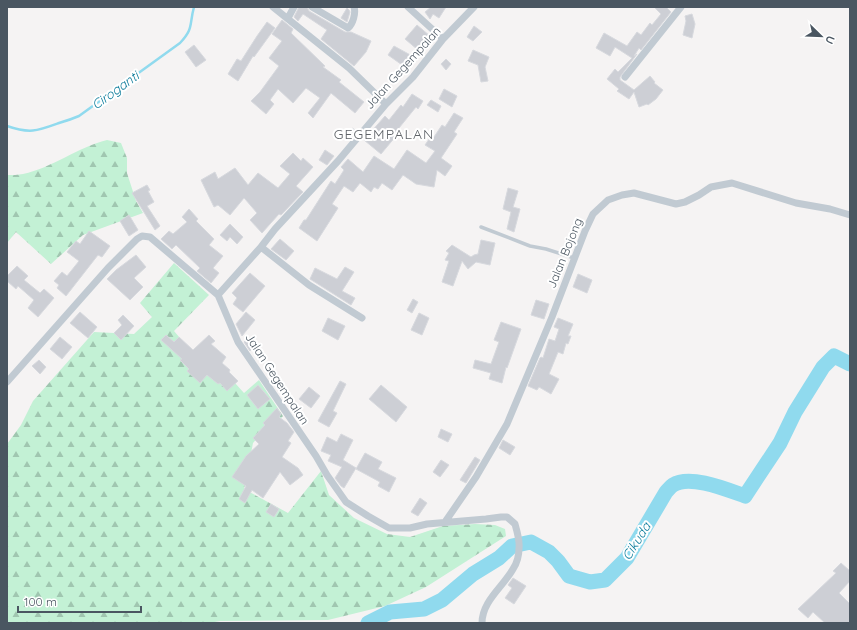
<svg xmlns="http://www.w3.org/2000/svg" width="857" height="630" font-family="Quicksand,sans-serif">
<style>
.forest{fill:url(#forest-firs)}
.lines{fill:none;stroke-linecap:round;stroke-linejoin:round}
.stream{stroke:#90daee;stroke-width:2.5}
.river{stroke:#90daee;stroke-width:15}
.building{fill:#cdcfd5;stroke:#d7d9de}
.lane{stroke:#c1cad2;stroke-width:3.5}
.street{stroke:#c1cad2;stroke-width:7}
.labels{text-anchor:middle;stroke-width:4;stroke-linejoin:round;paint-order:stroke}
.street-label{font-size:12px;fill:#4a5661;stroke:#fff}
.water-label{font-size:13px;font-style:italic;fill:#0c7c9b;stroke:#fff}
.quarter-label{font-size:14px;letter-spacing:1px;fill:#5f6368;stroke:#fff}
</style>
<defs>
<pattern id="forest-firs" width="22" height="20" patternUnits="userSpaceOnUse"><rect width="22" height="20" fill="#c3f1d5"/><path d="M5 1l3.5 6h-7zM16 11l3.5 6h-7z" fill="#a0c6b0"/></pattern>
</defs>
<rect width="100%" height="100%" fill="#f5f3f3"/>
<path class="forest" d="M 107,140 L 121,143 L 127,158 L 127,173 L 136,201 L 143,213 L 83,235 L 51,264 L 16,232 L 7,243 L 7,175 C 12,175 18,175 23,174 C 52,168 78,147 107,140 Z
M 174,263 L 209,295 L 174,331 L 198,359 L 226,373 L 244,393 L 259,380 L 283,416 L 267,435 L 263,431 L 253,443 L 244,489 L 288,513 L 321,471 L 329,495 L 354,518 L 387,534 L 410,537 L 443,526 L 475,524 L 495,525 L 505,529 L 506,536 L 426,587 L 385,606 L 328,620 L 220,621 L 209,623 L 7,623 L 7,444 L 21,425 L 33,401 L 94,332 L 134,334 L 152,317 L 140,303 Z"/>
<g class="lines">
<path class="stream" d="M 7,126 C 30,134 37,131 59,123 C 66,121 72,119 79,116 L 180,43 C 194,28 189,25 194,7"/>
<path class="river" d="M 368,623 L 390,612 L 424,609 L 442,600 L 473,574 L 499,558 L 512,546 L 531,542 L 549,552 L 558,561 L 569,576 L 590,582 L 605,580 L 627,558 L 666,492 C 668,490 670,487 673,485 C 690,474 728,490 745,496 L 780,443 L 795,412 L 823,367 L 834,356 L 850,364"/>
</g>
<path class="building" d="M 299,7 L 307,7 L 309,11 L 345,32 L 351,32 L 371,41 L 366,52 L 354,66 L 321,39 L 327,30 L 303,14 L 298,21 L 294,17 Z
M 431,7 L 446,7 L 439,18 L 433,14 L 430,19 L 425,12 Z
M 654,7 L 666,7 L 671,12 L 641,50 L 639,48 L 634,56 L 637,54 L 620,77 L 620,80 L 634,90 L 650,76 L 655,82 L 654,83 L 663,90 L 656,99 L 648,105 L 647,104 L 639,107 L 634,92 L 629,99 L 617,91 L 619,89 L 607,79 L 615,69 L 618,72 L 632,58 L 615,47 L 610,56 L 596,48 L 604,33 L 627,46 L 637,32 L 641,35 L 650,23 L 652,25 L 661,14 Z
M 347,8 L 349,10 L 350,12 L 347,22 L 341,18 Z
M 692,14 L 695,24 L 692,38 L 683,35 L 686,21 L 685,16 Z
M 282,20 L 293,29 L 291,33 L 325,66 L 323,67 L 341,80 L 339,82 L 364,102 L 355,113 L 331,93 L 313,118 L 308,113 L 320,98 L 306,88 L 293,103 L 278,89 L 270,100 L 274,104 L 266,114 L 251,101 L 260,92 L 279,66 L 269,58 L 282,41 L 272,34 Z
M 267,22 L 275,28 L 254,57 L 253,56 L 238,81 L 228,74 L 237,59 L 241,61 L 257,36 Z
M 417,25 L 430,36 L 418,50 L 405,39 Z
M 474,26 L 482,32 L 473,41 L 467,37 Z
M 194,45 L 206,60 L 196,67 L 185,52 Z
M 394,46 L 414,57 L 405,67 L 388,55 Z
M 473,50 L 489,57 L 485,67 L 488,81 L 481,82 L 478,65 L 468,61 Z
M 446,59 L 451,64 L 446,70 L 441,64 Z
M 444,89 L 457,96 L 452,107 L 439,99 Z
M 412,94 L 423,101 L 418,109 L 416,107 L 399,128 L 401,130 L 381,154 L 364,140 L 385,116 L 389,120 L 401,105 L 403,107 Z
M 431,100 L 441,106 L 438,112 L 427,105 Z
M 454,113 L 463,118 L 454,132 L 457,134 L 441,158 L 452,166 L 445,176 L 437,170 L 434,187 L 416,184 L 403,175 L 392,190 L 382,183 L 378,189 L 374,187 L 371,192 L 360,183 L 353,192 L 344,186 L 332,204 L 338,208 L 317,241 L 299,228 L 304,220 L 306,220 L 331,181 L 335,184 L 344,170 L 341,167 L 348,159 L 363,172 L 374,156 L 394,169 L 407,150 L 426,163 L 435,151 L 425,145 L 432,135 L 434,137 L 442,125 L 445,127 Z
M 352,128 L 357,131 L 350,139 L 346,136 Z
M 325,150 L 334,156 L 327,165 L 319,160 Z
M 293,153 L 301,161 L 303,158 L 313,167 L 296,186 L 303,192 L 281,215 L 279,214 L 262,233 L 250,220 L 257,213 L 245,199 L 244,198 L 230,215 L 218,205 L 214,207 L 201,180 L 215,172 L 218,179 L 235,168 L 248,185 L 258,173 L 278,188 L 290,174 L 280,166 Z
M 147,185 L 150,190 L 148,191 L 154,202 L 147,206 L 160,226 L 155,230 L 132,193 Z
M 508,188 L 518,191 L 513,207 L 520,209 L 514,232 L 507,229 L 511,212 L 503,209 Z
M 189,209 L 198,219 L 196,221 L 214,239 L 209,245 L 223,256 L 213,268 L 219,273 L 211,283 L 197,271 L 200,268 L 176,245 L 172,249 L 161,239 L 169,231 L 173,234 L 187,222 L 182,217 Z
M 129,215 L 138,230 L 129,236 L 120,221 Z
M 230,224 L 243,237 L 237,244 L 230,237 L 227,241 L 220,235 Z
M 89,231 L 110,246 L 102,257 L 98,255 L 66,296 L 57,288 L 59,285 L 54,281 L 62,272 L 67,276 L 79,261 L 67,252 L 76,241 L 80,244 Z
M 280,239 L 294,251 L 286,260 L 271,249 Z
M 481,240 L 495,243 L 490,265 L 476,262 L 468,269 L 462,261 L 453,286 L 442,282 L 449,261 L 445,260 L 449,253 L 446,251 L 452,245 L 471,257 L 474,255 L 478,254 Z
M 136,255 L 146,267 L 134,278 L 143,287 L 130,300 L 107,279 L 116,270 Z
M 17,266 L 28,276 L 24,280 L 40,293 L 44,289 L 54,298 L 38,317 L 28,308 L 34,300 L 18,286 L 16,289 L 7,281 L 7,276 Z
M 345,267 L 354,272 L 342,291 L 355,298 L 351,305 L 310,279 L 315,268 L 337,279 Z
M 250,273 L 265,286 L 243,312 L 233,304 L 237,298 L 232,293 Z
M 578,274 L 592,280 L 587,293 L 573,287 Z
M 413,299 L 418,302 L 412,313 L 407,310 Z
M 536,300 L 549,304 L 544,319 L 531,315 Z
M 80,312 L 97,327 L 88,338 L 70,323 Z
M 246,312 L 255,320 L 242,336 L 236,324 Z
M 419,313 L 429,318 L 422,335 L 411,330 Z
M 123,315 L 134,326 L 121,340 L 114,333 L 122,325 L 118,320 Z
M 328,318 L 345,326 L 338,340 L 322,331 Z
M 558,318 L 573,324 L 568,336 L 571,336 L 568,344 L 566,343 L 563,354 L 558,352 L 549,374 L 559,379 L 551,394 L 539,387 L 537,390 L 528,386 L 540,358 L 541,357 L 543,358 L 549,339 L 555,341 L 559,329 L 554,327 Z
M 501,322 L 521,329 L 507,368 L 506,367 L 502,383 L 489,379 L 491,373 L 473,368 L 475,360 L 491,364 L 499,342 L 494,340 Z
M 166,335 L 174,342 L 179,337 L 193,350 L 209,335 L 215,341 L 211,344 L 226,357 L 222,363 L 230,370 L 229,372 L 238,381 L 227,391 L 220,383 L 218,384 L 207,375 L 200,383 L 187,371 L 189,369 L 180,360 L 182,359 L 161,340 Z
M 60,337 L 72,347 L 62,359 L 50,349 Z
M 249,337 L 257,345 L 250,351 L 244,342 Z
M 39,360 L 46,367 L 40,374 L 32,366 Z
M 340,381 L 346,384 L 333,411 L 337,413 L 329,427 L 318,421 Z
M 258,385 L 270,399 L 258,409 L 247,395 Z
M 381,385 L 407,407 L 396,422 L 369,399 Z
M 309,387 L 320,396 L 311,408 L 299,399 Z
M 277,408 L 281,414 L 279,417 L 287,423 L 294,432 L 288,441 L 291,443 L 282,457 L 298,468 L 303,475 L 290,485 L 280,472 L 263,498 L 252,490 L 245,503 L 239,499 L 246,486 L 232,477 L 246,456 L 259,444 L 253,438 L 265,425 L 263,423 Z
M 441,429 L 452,434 L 448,442 L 438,437 Z
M 341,434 L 353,440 L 343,460 L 356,468 L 344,488 L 341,486 L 335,478 L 342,467 L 328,461 L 331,455 L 321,451 L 327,437 L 337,442 Z
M 503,440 L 515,447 L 510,455 L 499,448 Z
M 365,453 L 382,462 L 378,469 L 396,478 L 389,492 L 378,486 L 380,482 L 356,469 Z
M 475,457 L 480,460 L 466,483 L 460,480 Z
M 441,460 L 449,465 L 440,477 L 433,472 Z
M 420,498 L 427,503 L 418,516 L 411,512 Z
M 271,504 L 279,509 L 274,517 L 266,512 Z
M 841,563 L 850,571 L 850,581 L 839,593 L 850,604 L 850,623 L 825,623 L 813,612 L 808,618 L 798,609 L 836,573 L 833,571 Z
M 513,578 L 526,586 L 514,604 L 505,598 L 512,588 L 508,585 Z"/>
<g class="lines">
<path class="lane" d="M 481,227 L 530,246 L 546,249 L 574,258"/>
<path class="street" d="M 273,7 L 349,68 L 386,104
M 312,7 L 348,28 C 353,24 356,13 354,7
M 408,7 L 443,39
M 288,18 L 294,7
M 625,77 L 681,7
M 261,247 L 309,285 L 362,318
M 218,295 L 261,247 L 275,229 L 338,161 L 386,104 L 413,77 L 443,39 L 474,7
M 7,382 L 108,268 L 137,239 L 142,236 L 150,237 L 218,295 L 238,342 L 316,456 L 327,475 L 346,502 L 368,516 L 389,528 L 410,528 L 427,524 L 486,519 L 501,517 L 507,517 L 515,524 C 517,531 520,541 519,548 C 519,556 517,563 513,569 C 503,587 482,601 482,623
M 445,522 L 476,477 L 507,424 L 552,317 L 585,231 L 593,214 L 608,200 L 622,195 L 634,193 L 676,204 L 685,202 L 699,195 L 711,187 L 732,183 L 796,203 L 830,209 L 850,215"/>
</g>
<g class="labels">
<g class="street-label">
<text transform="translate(403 68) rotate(-48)" y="4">Jalan Gegempalan</text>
<text transform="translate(565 253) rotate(-68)" y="4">Jalan Bojong</text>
<text transform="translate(277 379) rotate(57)" y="4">Jalan Gegempalan</text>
</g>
<g class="water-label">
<text transform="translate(115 90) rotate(-36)" y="5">Ciroganti</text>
<text transform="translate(636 541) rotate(-58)" y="5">Cikuda</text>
</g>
<g class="quarter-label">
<text x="384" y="139">GEGEMPALAN</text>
</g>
</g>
<rect width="857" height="630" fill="none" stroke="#4a5661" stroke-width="16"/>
<g transform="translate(821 36) rotate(113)" stroke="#ffffff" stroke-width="3" paint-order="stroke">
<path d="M0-3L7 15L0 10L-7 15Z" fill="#4a5661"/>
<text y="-6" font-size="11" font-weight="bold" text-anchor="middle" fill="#4a5661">U</text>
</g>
<path d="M18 606v6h123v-6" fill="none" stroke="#4a5661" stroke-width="2"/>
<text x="24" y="606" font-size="12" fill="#4a5661" stroke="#ffffff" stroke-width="3" paint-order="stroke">100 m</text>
</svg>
